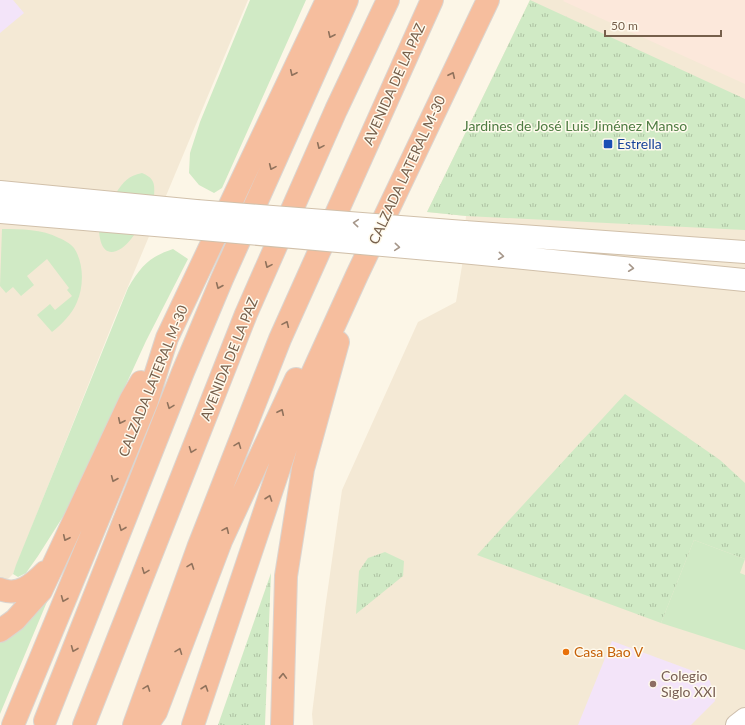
<svg xmlns="http://www.w3.org/2000/svg" width="745" height="725" font-family="Lato,sans-serif">
<style>
.residential{fill:#f4e9d5}
.commercial{fill:#fce8db}
.education{fill:#f3e4f9}
.green{fill:#d0eac5}
.park{fill:url(#park-tufts)}
.lines{fill:none;stroke-linecap:round;stroke-linejoin:round}
.tertiary-casing{stroke:#cebfad;stroke-width:22}
.secondary-casing{stroke:#d1c0aa;stroke-width:24}
.motorway-casing{stroke:#dbd5d0;stroke-width:24}
.tertiary{stroke:#fff;stroke-width:20}
.secondary{stroke:#fff;stroke-width:22}
.motorway{stroke:#f6be9e;stroke-width:22}
.secondary-bridge-casing{stroke:#d1c0aa;stroke-width:24;stroke-linecap:butt}
.secondary-bridge{stroke:#fff;stroke-width:22}
.oneway{stroke:#90725c}
.oneway2{stroke:#a6978a}
.transit-dot{fill:#1a4fb4;stroke:#fffaed;stroke-width:1.5}
.food-dot{fill:#e8710a;stroke:#fffaed;stroke-width:1.5}
.education-dot{fill:#8d6e63;stroke:#fffaed;stroke-width:1.5}
.labels{text-anchor:middle;stroke-width:3;stroke-linejoin:round;paint-order:stroke}
.street-label{font-size:14px;fill:#765f4b;stroke:#fffaed}
.park-label{font-size:14px;fill:#4e7c42;stroke:#fffaed}
.transit-label{font-size:14px;fill:#164399;stroke:#fffaed;text-anchor:start}
.food-label{font-size:14px;fill:#c56008;stroke:#fffaed;text-anchor:start}
.education-label{font-size:14px;fill:#785e54;stroke:#fffaed;text-anchor:start}
</style>
<defs>
<pattern id="park-tufts" width="24" height="20" patternUnits="userSpaceOnUse"><rect width="24" height="20" fill="#d0eac5"/><path d="M3 7l-1-3M5 7V3M7 7l1-3M15 17l-1-3M17 17v-4M19 17l1-3" fill="none" stroke="#adc1a2"/></pattern>
</defs>
<rect width="100%" height="100%" fill="#fcf6e7"/>
<path class="residential" d="M 0,0 L 248,0 L 114,320 L 13,574 L 0,587 Z
M 530,0 L 745,0 L 745,725 L 313,725 L 312,714 L 325,609 L 342,490 L 418,322 L 456,302 L 462,266 L 466,216 L 427,212 Z"/>
<path class="commercial" d="M 564,0 L 745,0 L 745,84 L 563,1 Z"/>
<path class="education" d="M 0,0 L 13,0 L 24,13 L 0,33 Z
M 612,641 L 704,675 L 710,681 L 715,701 L 691,725 L 578,725 Z"/>
<path class="green" d="M 250,0 L 306,0 L 222,188 L 214,193 L 199,185 L 189,173 L 190,153 L 200,122 Z
M 142,173 C 154,178 155,183 154,196 L 116,193 C 124,181 128,176 142,173 Z
M 99,228 L 137,232 C 132,237 128,244 122,248 C 104,260 99,242 99,228 Z
M 2,229 C 21,229 42,229 59,238 C 64,240 71,244 74,248 C 84,263 84,286 77,302 C 72,314 62,324 52,332 L 37,315 L 50,304 L 55,310 L 72,296 L 67,290 L 69,288 L 47,259 L 27,276 L 34,285 L 21,296 L 13,287 L 6,293 L 0,286 Z
M 173,249 L 188,259 L 146,341 L 71,504 L 38,556 L 26,573 L 18,577 L 13,574 L 16,565 L 128,288 C 141,266 149,257 173,249 Z
M 694,540 L 745,559 L 740,573 L 745,575 L 745,650 L 661,623 Z
M 49,597 L 0,714 L 0,639 Z"/>
<path class="park" d="M 530,0 L 745,99 L 745,230 L 466,216 L 427,212 Z
M 625,394 L 720,460 L 745,483 L 745,559 L 694,540 L 661,623 L 477,555 Z
M 385,552 L 404,561 L 403,576 L 356,614 L 359,571 L 368,558 Z
M 271,573 L 265,725 L 218,725 Z"/>
<g class="lines">
<defs>
<path id="tertiary" d="M 736,725 L 745,718"/>
<path id="secondary" d="M 0,192 L 196,211
M 0,212 L 191,228
M 464,232 L 745,252
M 462,252 L 745,280"/>
<path id="motorway" d="M 0,589 C 18,597 33,584 45,572
M 0,631 L 15,620 L 41,591 L 131,399 L 141,382
M 45,721 L 183,372 L 222,279 L 347,0
M 13,725 L 147,401 L 167,338 L 327,0
M 84,725 L 246,314 L 336,110 L 388,0
M 134,725 L 198,548 L 280,339 L 432,0
M 147,725 L 156,712 L 221,541 L 296,379
M 193,725 L 307,385 L 357,275 L 488,0
M 282,725 L 286,576 L 303,469 L 338,342"/>
</defs>
<use href="#tertiary" class="tertiary-casing"/>
<use href="#secondary" class="secondary-casing"/>
<use href="#motorway" class="motorway-casing"/>
<use href="#tertiary" class="tertiary"/>
<use href="#secondary" class="secondary"/>
<use href="#motorway" class="motorway"/>
<defs>
<path id="secondary-bridge" d="M 196,211 L 464,232
M 191,228 L 462,252"/>
</defs>
<use href="#secondary-bridge" class="secondary-bridge-casing"/>
<use href="#secondary-bridge" class="secondary-bridge"/>
</g>
<defs><path id="oneway-chevron" d="M-2-3.5L2.5 0L-2 3.5" fill="none" stroke-width="1.6" stroke-linecap="round" stroke-linejoin="round"/></defs>
<g class="oneway">
<use href="#oneway-chevron" transform="translate(331 35) rotate(115)"/>
<use href="#oneway-chevron" transform="translate(293 73) rotate(115)"/>
<use href="#oneway-chevron" transform="translate(452 75) rotate(-65)"/>
<use href="#oneway-chevron" transform="translate(320 146) rotate(114)"/>
<use href="#oneway-chevron" transform="translate(272 167) rotate(114)"/>
<use href="#oneway-chevron" transform="translate(268 265) rotate(114)"/>
<use href="#oneway-chevron" transform="translate(219 286) rotate(113)"/>
<use href="#oneway-chevron" transform="translate(286 324) rotate(-66)"/>
<use href="#oneway-chevron" transform="translate(170 406) rotate(111)"/>
<use href="#oneway-chevron" transform="translate(281 412) rotate(-65)"/>
<use href="#oneway-chevron" transform="translate(121 421) rotate(115)"/>
<use href="#oneway-chevron" transform="translate(238 445) rotate(-69)"/>
<use href="#oneway-chevron" transform="translate(192 450) rotate(111)"/>
<use href="#oneway-chevron" transform="translate(114 479) rotate(113)"/>
<use href="#oneway-chevron" transform="translate(269 498) rotate(-71)"/>
<use href="#oneway-chevron" transform="translate(122 528) rotate(112)"/>
<use href="#oneway-chevron" transform="translate(226 530) rotate(-66)"/>
<use href="#oneway-chevron" transform="translate(66 538) rotate(115)"/>
<use href="#oneway-chevron" transform="translate(191 566) rotate(-70)"/>
<use href="#oneway-chevron" transform="translate(145 571) rotate(111)"/>
<use href="#oneway-chevron" transform="translate(64 599) rotate(112)"/>
<use href="#oneway-chevron" transform="translate(74 649) rotate(112)"/>
<use href="#oneway-chevron" transform="translate(179 651) rotate(-69)"/>
<use href="#oneway-chevron" transform="translate(283 676) rotate(-88)"/>
<use href="#oneway-chevron" transform="translate(147 688) rotate(-70)"/>
<use href="#oneway-chevron" transform="translate(205 688) rotate(-71)"/>
</g>
<g class="oneway2">
<use href="#oneway-chevron" transform="translate(356 223) rotate(-175)"/>
<use href="#oneway-chevron" transform="translate(397 247) rotate(5)"/>
<use href="#oneway-chevron" transform="translate(501 256) rotate(6)"/>
<use href="#oneway-chevron" transform="translate(631 268) rotate(6)"/>
</g>
<rect class="transit-dot" x="603" y="139" width="10" height="10" rx="2"/>
<circle class="food-dot" cx="566" cy="652" r="4"/>
<circle class="education-dot" cx="653" cy="684" r="4"/>
<g class="labels">
<g class="street-label">
<text transform="translate(394 84) rotate(-66)" y="5">AVENIDA DE LA PAZ</text>
<text transform="translate(407 170) rotate(-65)" y="5">CALZADA LATERAL M-30</text>
<text transform="translate(229 359) rotate(-68)" y="5">AVENIDA DE LA PAZ</text>
<text transform="translate(153 381) rotate(-68)" y="5">CALZADA LATERAL M-30</text>
</g>
<g class="park-label">
<text x="575" y="131">Jardines de José Luis Jiménez Manso</text>
</g>
<g class="transit-label">
<text x="617" y="149">Estrella</text>
</g>
<g class="food-label">
<text x="574" y="657">Casa Bao V</text>
</g>
<g class="education-label">
<text x="661" y="681">Colegio<tspan x="661" dy="16">Siglo XXI</tspan></text>
</g>
</g>
<path d="M605 30v6h116v-6" fill="none" stroke="#765f4b" stroke-width="2"/>
<text x="611" y="30" font-size="12" fill="#765f4b" stroke="#fffaed" stroke-width="3" paint-order="stroke">50 m</text>
</svg>
